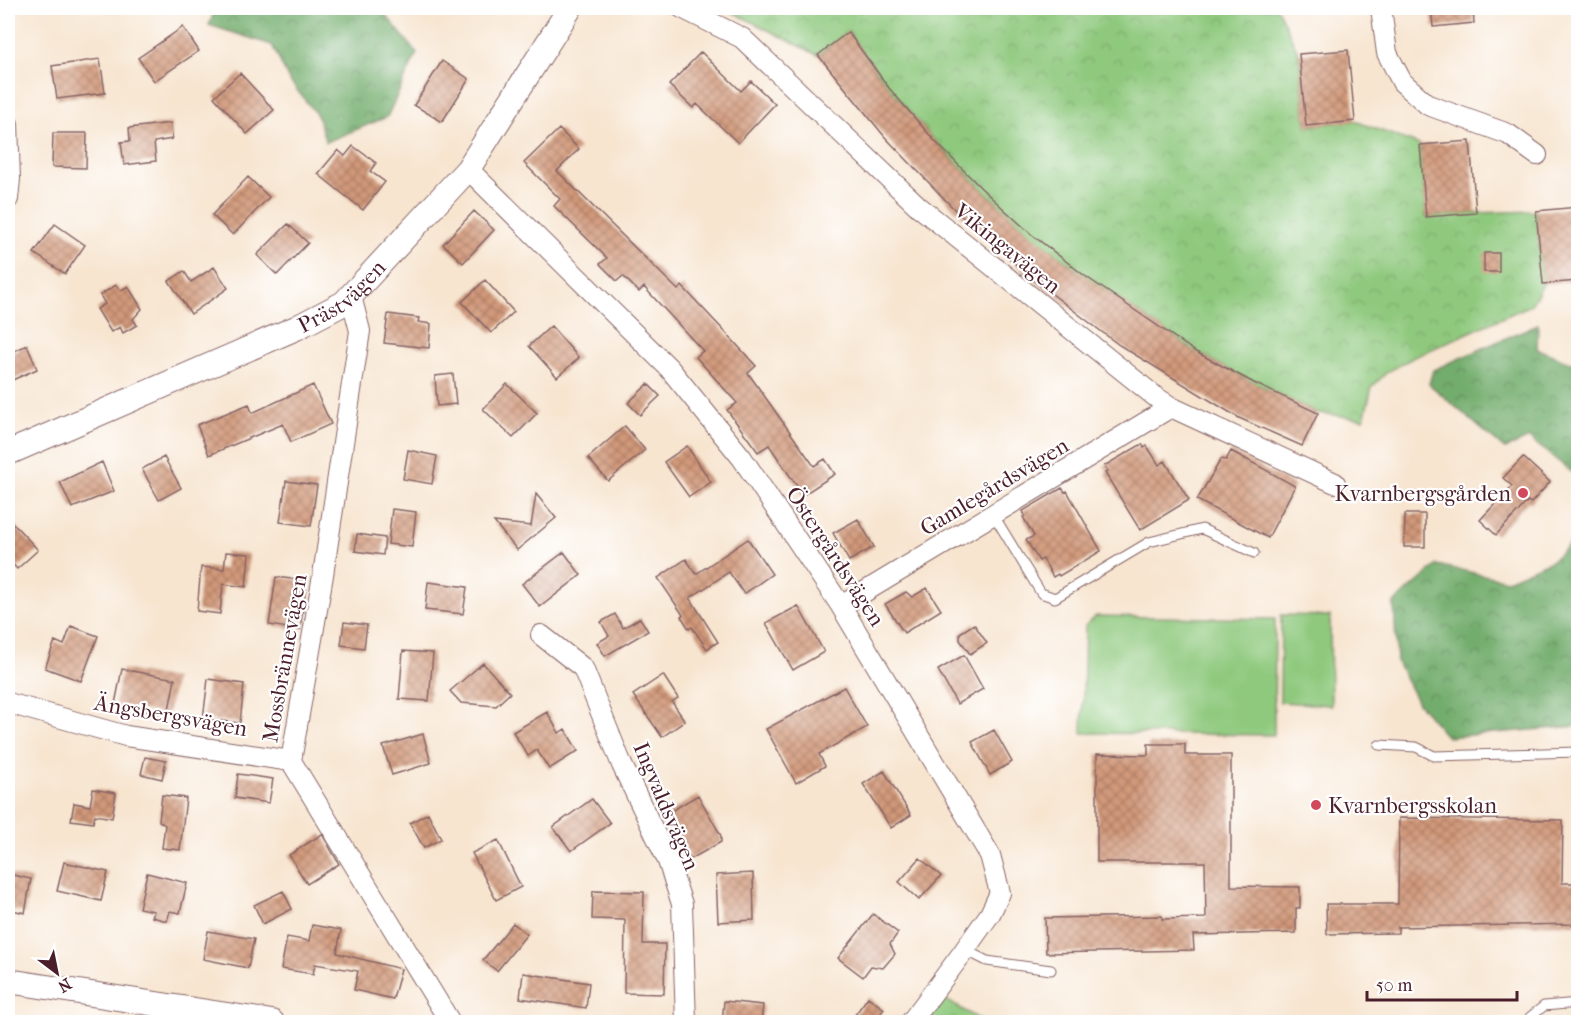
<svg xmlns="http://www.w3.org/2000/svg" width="1586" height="1030" font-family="'IM FELL French Canon',serif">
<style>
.grass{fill:#8fc97e;stroke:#6c7454;stroke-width:1.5}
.forest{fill:url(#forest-crowns);stroke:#5e664c;stroke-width:1.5}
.park{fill:url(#park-crowns);stroke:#6c7454;stroke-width:1.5}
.building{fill:url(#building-cross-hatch)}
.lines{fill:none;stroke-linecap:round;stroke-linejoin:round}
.service-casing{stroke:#876465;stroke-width:11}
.minor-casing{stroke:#876465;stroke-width:22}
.tertiary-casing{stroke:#876465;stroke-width:26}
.service{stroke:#fff;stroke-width:9}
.minor{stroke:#fff;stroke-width:20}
.tertiary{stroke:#fff;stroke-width:24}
.poi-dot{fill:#d1495b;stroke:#fff;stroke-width:2}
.labels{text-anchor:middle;stroke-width:4.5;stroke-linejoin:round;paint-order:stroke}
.street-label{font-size:22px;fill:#4a1f2b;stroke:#fff}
.poi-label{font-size:22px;fill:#4a1f2b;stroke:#fff;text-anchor:end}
</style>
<defs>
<pattern id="forest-crowns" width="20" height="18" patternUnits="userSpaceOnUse" patternTransform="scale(1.5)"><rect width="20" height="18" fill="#73ad6d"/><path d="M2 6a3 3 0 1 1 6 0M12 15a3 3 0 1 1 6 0" fill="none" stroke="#608c5a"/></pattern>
<pattern id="park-crowns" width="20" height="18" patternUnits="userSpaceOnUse" patternTransform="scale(1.5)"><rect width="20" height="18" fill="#8fc97e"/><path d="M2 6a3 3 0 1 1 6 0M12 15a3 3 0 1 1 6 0" fill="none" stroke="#7dac6d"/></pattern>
<pattern id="building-cross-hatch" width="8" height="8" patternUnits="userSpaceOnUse" patternTransform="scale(1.5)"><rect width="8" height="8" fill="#d2997a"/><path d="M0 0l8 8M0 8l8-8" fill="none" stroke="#ac7c64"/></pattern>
</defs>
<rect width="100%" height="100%" fill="#fff"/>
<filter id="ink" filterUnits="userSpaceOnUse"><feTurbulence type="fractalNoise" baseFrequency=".0167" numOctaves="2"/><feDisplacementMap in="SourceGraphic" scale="12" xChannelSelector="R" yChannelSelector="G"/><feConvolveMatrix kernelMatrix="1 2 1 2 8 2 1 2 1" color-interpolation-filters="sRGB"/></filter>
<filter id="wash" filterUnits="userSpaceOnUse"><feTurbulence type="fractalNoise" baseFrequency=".008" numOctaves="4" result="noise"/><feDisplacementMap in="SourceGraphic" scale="24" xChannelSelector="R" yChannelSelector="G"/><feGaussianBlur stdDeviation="1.35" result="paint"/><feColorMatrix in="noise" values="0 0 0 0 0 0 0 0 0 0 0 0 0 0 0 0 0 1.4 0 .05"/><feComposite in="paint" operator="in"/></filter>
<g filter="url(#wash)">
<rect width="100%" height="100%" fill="#f7e5d0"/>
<path class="grass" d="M 1281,615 L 1330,616 L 1331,705 L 1280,702 Z
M 1096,616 L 1275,619 L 1274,735 L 1082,733 L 1085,626 Z"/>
<path class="forest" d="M 216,8 L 380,8 L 417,53 L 387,117 L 326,142 L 317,115 L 289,80 L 272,45 L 209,25 Z
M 1538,324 L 1537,349 L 1577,365 L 1578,364 L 1578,477 L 1529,438 L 1505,449 L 1429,384 L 1433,370 Z
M 1578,537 L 1578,726 L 1447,737 L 1418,703 L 1397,662 L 1394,603 L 1437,565 L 1507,580 L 1551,561 Z"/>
<path class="park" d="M 730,8 L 1210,8 L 1211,9 L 1277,8 L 1299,54 L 1306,126 L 1355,121 L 1420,145 L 1426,217 L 1476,213 L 1536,211 L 1543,284 L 1531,305 L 1414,357 L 1387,372 L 1372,387 L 1364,419 L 1318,413 L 1256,384 L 1196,352 L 1085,276 L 1031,234 L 981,188 L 933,139 L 889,88 L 848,32 L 818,55 L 726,9 Z
M 944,999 L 984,1022 L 927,1022 Z"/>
<g id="blocks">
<path class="building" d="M 1431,8 L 1473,8 L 1474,23 L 1433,27 Z
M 183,27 L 199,51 L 154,81 L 138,58 Z
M 848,32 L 889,88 L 933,139 L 981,188 L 1031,234 L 1085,276 L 1196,352 L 1256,384 L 1318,413 L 1302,446 L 1239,418 L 1119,345 L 1035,281 L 958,213 L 885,137 L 818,55 Z
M 1348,50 L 1355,121 L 1306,126 L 1299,54 Z
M 701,52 L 741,91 L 751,81 L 775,104 L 738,143 L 697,104 L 693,108 L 669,85 Z
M 100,59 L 105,93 L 57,99 L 52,66 Z
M 442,61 L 469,79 L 442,122 L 414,105 Z
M 240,73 L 274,110 L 247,134 L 214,97 Z
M 171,123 L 172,139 L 154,142 L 156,161 L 124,165 L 121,142 L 130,141 L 129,128 Z
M 559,129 L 579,149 L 557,171 L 678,290 L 682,286 L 727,334 L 756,366 L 748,373 L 814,466 L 825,459 L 835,474 L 803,495 L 769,445 L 758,452 L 727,410 L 737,403 L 696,357 L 703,351 L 644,287 L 639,292 L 623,276 L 617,281 L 600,264 L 607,258 L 554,206 L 560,199 L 524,163 Z
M 53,133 L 87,133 L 86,168 L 52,167 Z
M 1470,141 L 1476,213 L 1426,217 L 1420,145 Z
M 353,146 L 376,163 L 370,171 L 385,182 L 363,210 L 318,174 L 338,150 L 345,156 Z
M 248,177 L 269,197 L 233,235 L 212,215 Z
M 1578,207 L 1578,281 L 1543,284 L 1536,211 Z
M 474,211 L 494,230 L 463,263 L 443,244 Z
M 55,224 L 85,245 L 65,274 L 34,253 Z
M 288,224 L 308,243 L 277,275 L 257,255 Z
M 1484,253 L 1499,253 L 1499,272 L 1484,272 Z
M 214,267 L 228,288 L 191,314 L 169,281 L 184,271 L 191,282 Z
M 485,280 L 514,312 L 491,333 L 462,302 Z
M 116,285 L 120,291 L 128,286 L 142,309 L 133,319 L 137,325 L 123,333 L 120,327 L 111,332 L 97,309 L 105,304 L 100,295 Z
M 388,314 L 419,318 L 418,322 L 431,324 L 429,348 L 384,343 Z
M 551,326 L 579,358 L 557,377 L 529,346 Z
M 27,345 L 37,369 L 8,382 L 8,354 Z
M 453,374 L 456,404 L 437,406 L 435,376 Z
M 507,384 L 537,413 L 513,438 L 483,409 Z
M 648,384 L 660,396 L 640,415 L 628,403 Z
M 313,385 L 331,424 L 291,442 L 283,424 L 209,455 L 197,425 L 249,404 L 252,413 Z
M 625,426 L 645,450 L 608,481 L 588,458 Z
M 1142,444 L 1144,448 L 1147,446 L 1159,465 L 1165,461 L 1189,500 L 1140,530 L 1105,473 L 1108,471 L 1104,466 Z
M 687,446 L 711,482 L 689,497 L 664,462 Z
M 408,450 L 437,456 L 432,484 L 403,479 Z
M 1231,451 L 1295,486 L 1268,538 L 1197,500 L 1221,459 L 1226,460 Z
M 164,457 L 181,488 L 159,500 L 142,469 Z
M 1523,457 L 1550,482 L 1531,503 L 1528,501 L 1496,535 L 1480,520 L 1512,486 L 1503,478 Z
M 102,462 L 114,491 L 72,508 L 60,482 Z
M 286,481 L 317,485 L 311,526 L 280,522 Z
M 1062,488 L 1065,492 L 1067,491 L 1101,551 L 1059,576 L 1058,574 L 1053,577 L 1043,559 L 1039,561 L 1026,540 L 1034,536 L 1023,517 L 1025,516 L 1023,511 Z
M 536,494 L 556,518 L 517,550 L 494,522 L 531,526 Z
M 392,509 L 416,512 L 412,547 L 388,544 Z
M 1405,514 L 1425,514 L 1425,547 L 1404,547 Z
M 8,518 L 38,550 L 17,569 L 8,559 Z
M 858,519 L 874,547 L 849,561 L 833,533 Z
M 357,534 L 385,538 L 383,555 L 355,551 Z
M 748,539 L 772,574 L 744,594 L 729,572 L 690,598 L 718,642 L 707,649 L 692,627 L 689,629 L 681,616 L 683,615 L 658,578 L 686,559 L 696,574 Z
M 226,552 L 249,554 L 246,587 L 223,584 L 220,614 L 197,611 L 201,567 L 224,569 Z
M 564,552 L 581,575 L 540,607 L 522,584 Z
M 276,577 L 307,581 L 300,630 L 269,625 Z
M 428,582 L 467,587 L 463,614 L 425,610 Z
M 927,588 L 941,610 L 904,633 L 885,604 L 906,592 L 912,597 Z
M 798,606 L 824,652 L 793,670 L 766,623 Z
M 615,614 L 623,628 L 640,618 L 648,631 L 605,656 L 597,643 L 609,636 L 601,622 Z
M 344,622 L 367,625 L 364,648 L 341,645 Z
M 974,624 L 987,643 L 970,654 L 960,640 L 960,633 Z
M 71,626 L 98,636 L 81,681 L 45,668 L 55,641 L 64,645 Z
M 403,651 L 433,653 L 429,701 L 399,699 Z
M 964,655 L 983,689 L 957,704 L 938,670 Z
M 483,663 L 510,693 L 496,706 L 461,703 L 450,691 Z
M 122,669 L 175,679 L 168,715 L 115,704 Z
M 663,675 L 678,698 L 672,702 L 685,721 L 662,737 L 633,695 Z
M 208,679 L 244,684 L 240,723 L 203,719 Z
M 844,687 L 867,727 L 819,754 L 825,766 L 796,783 L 766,729 Z
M 547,712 L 559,733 L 565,729 L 578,751 L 549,769 L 537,750 L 528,756 L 513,732 Z
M 994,730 L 1012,762 L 990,775 L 972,742 Z
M 423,734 L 431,763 L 392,775 L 383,746 Z
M 1148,744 L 1185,744 L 1185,755 L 1231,755 L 1231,886 L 1300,887 L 1300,908 L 1296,908 L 1296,933 L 1193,935 L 1194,950 L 1046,953 L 1045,918 L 1162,916 L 1162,919 L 1206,918 L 1205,862 L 1097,862 L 1097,754 L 1148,755 Z
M 145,757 L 166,761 L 162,779 L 141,774 Z
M 884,771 L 911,815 L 891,828 L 863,784 Z
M 238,774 L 273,779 L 269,803 L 235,798 Z
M 93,789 L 116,793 L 112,818 L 95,815 L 93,823 L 71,820 L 74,803 L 90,806 Z
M 162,795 L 186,798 L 180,850 L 162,848 L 165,825 L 159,821 Z
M 698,795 L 721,836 L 721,842 L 691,859 L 666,814 Z
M 592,799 L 610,823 L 571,851 L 553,827 Z
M 428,813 L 441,839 L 424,848 L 410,823 Z
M 1399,818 L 1563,820 L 1562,883 L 1578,883 L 1578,924 L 1398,927 L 1398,933 L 1327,934 L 1326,904 L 1398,904 Z
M 322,834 L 339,864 L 307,884 L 289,855 Z
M 498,840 L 521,887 L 496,900 L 472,853 Z
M 920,858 L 941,876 L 919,900 L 899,882 Z
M 64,862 L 108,872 L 101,901 L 57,891 Z
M 147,873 L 187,883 L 180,913 L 170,911 L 167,921 L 152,917 L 154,911 L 139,908 Z
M 753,873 L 754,920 L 718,922 L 716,875 Z
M 8,874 L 31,879 L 25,913 L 8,909 Z
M 283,891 L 292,909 L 263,924 L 254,905 Z
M 593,891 L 644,892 L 643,944 L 665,944 L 664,994 L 624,993 L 625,920 L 592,919 Z
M 873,914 L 898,933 L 890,944 L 895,954 L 883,968 L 871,966 L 863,977 L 838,958 Z
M 513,923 L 527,934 L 497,971 L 483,960 Z
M 312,925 L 341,930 L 337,953 L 401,969 L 393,999 L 354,990 L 358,971 L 315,964 L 313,974 L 281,969 L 287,937 L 309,941 Z
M 208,931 L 254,939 L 248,968 L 203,959 Z
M 523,973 L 589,983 L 586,1008 L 520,998 Z
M 868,997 L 884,1009 L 873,1023 L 849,1023 Z
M 724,1001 L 763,1005 L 761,1023 L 722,1023 Z"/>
</g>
</g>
<g filter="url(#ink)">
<use href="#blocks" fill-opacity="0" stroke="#876465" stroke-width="1.5"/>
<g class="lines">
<defs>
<path id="service" d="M 993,514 L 1041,593 L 1055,598 L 1149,542 L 1202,529 L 1254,553
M 1379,745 L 1416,747 L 1434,756 L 1578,752
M 965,950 L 987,961 L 1051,970
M 1530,1017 L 1544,1006 L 1578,1003"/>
<path id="minor" d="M 682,8 L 742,38 L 918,206 L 1157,398 L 1171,407 L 1335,483
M 1381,8 L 1387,53 L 1402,82 L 1428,105 L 1508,134 L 1537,155
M 8,124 L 10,179 L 8,199
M 468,169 L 669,368 L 742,458 L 841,606 L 990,855 L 1000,893 L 990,914 L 961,955 L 911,1022
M 351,296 L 360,331 L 323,575 L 291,761 L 450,1022
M 841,606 L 1171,407
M 541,635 L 583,668 L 622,765 L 668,861 L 682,904 L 686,1022
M 8,703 L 126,736 L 291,761"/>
<g id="tertiary">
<path id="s1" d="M 8,453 L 296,328 L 344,303 L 468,169 L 570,8"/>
<path d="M 8,981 L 272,1022"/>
</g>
</defs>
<use href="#service" class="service-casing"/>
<use href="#minor" class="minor-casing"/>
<use href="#tertiary" class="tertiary-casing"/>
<use href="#service" class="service"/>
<use href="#minor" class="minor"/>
<use href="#tertiary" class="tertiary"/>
</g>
</g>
<g class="poi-dot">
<circle cx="1523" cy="493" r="6"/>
<circle cx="1316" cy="805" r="6"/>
</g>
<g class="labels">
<g class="street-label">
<text transform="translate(1008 248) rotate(39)" y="8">Vikingavägen</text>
<text dy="8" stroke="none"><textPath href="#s1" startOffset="370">Prästvägen</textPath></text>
<text transform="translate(994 486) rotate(-31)" y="8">Gamlegårdsvägen</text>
<text transform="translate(836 556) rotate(57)" y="8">Östergårdsvägen</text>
<text transform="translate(284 658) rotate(-80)" y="8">Mossbrännevägen</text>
<text transform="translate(171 715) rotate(10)" y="8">Ängsbergsvägen</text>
<text transform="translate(667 806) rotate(67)" y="8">Ingvaldsvägen</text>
</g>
<g class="poi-label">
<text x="1511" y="501">Kvarnbergsgården</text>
<text x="1328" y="813" text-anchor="start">Kvarnbergsskolan</text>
</g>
</g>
<rect width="1586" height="1030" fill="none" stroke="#fff" stroke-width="30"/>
<g transform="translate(57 973) rotate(148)" stroke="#ffffff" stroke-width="4.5" paint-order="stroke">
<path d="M0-4.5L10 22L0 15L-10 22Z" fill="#4a1f2b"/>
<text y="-9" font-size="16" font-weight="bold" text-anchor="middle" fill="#4a1f2b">N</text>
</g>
<path d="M1367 991v9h150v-9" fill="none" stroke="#4a1f2b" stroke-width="3"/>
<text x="1376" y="991" font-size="18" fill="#4a1f2b" stroke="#ffffff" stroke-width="4.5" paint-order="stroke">50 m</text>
</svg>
